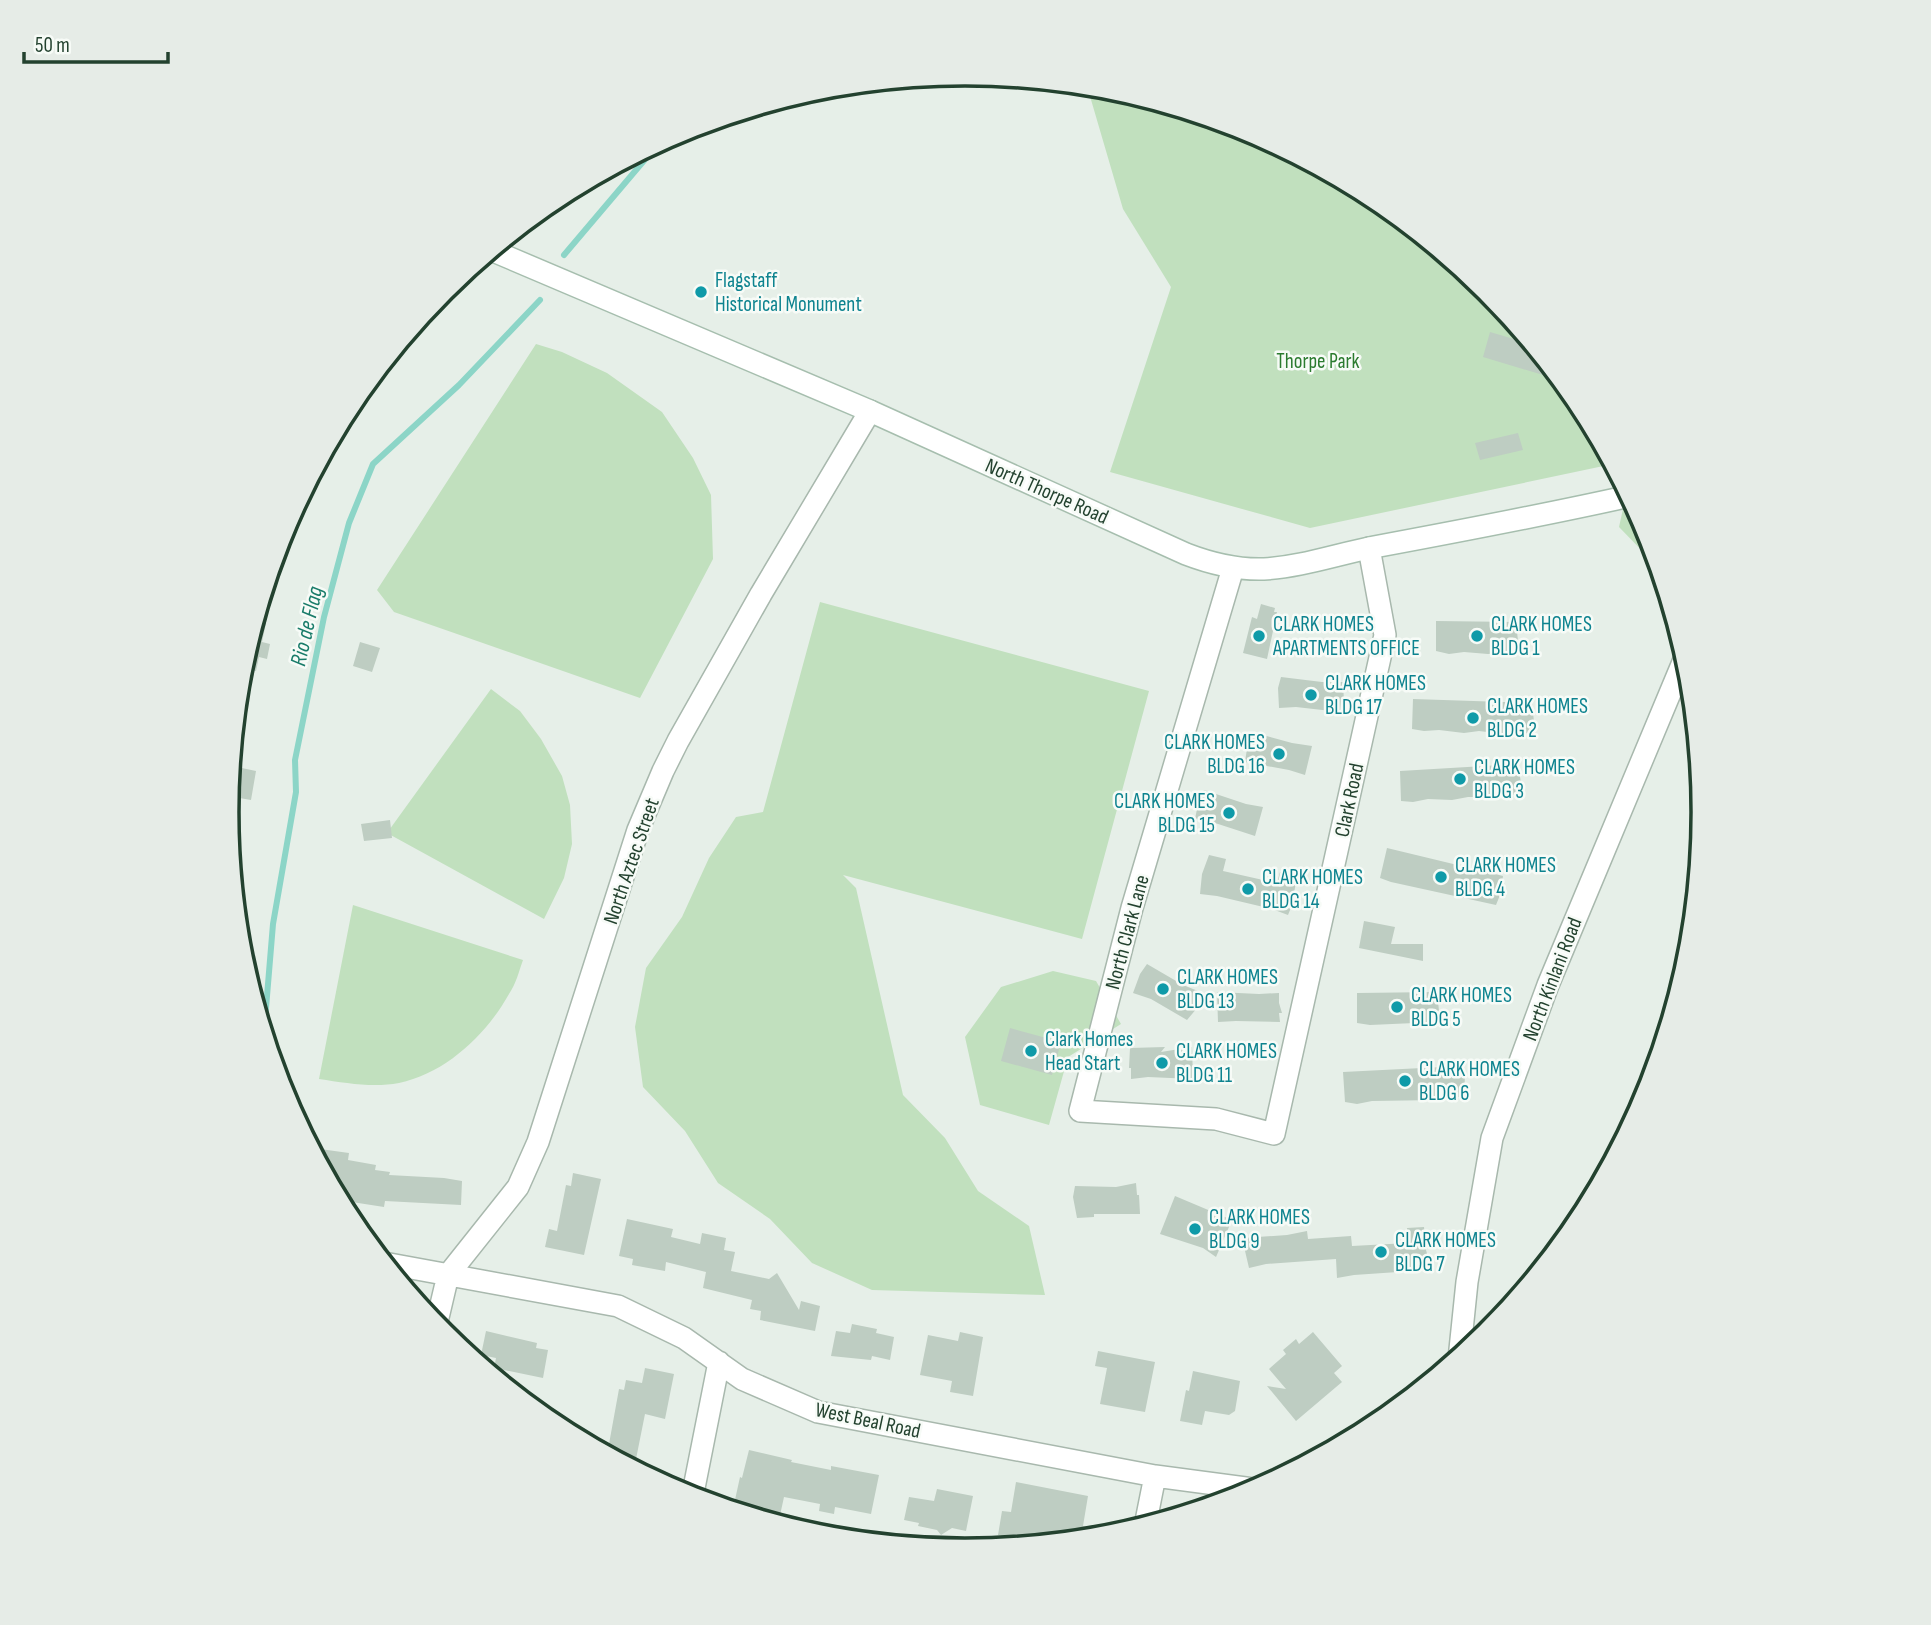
<svg xmlns="http://www.w3.org/2000/svg" width="1931" height="1625" font-family="'Sofia Sans Condensed',sans-serif">
<style>
.green{fill:#c1e0be}
.lines{fill:none;stroke-linecap:round;stroke-linejoin:round}
.stream{stroke:#8cd5c7;stroke-width:6}
.building{fill:#becdc2}
.street-casing{stroke:#a8b8ad;stroke-width:24}
.secondary-casing{stroke:#a6beae;stroke-width:24}
.street{stroke:#fff;stroke-width:21}
.secondary{stroke:#fff;stroke-width:21}
.culture-dot{fill:#0f9aa8;stroke:#f7fbf7;stroke-width:2.5}
.labels{text-anchor:middle;stroke-width:5;stroke-linejoin:round;paint-order:stroke}
.culture-label{font-size:21px;fill:#0d838f;stroke:#f7fbf7;text-anchor:start}
.park-label{font-size:21px;fill:#2b7b2f;stroke:#f7fbf7}
.street-label{font-size:21px;fill:#23422f;stroke:#f7fbf7}
.water-label{font-size:23px;font-style:italic;fill:#1a7c6a;stroke:#f7fbf7}
.rim{fill:none;stroke:#23422f;stroke-width:3.5}
</style>
<rect width="100%" height="100%" fill="#e6efe8"/>
<path class="green" d="M 1087,86 L 1110,88 L 1249,130 L 1376,198 L 1488,290 L 1580,402 L 1613,464 L 1310,528 L 1110,472 L 1171,287 L 1123,209 Z
M 536,344 L 562,352 L 607,373 L 662,412 L 693,458 L 711,495 L 713,559 L 640,698 L 394,612 L 377,590 Z
M 1627,491 L 1648,530 L 1663,578 L 1653,562 L 1619,527 Z
M 820,602 L 1149,691 L 1082,939 L 843,875 L 856,888 L 903,1095 L 945,1138 L 978,1191 L 1029,1226 L 1045,1295 L 872,1290 L 812,1263 L 770,1219 L 718,1183 L 685,1131 L 643,1087 L 635,1027 L 646,968 L 682,917 L 709,858 L 736,817 L 763,812 Z
M 491,689 L 520,711 L 541,739 L 562,776 L 570,805 L 572,844 L 564,878 L 544,919 L 387,833 Z
M 353,905 L 523,960 C 519,971 516,984 509,994 C 486,1035 446,1073 399,1083 C 373,1088 346,1083 319,1079 Z
M 1053,971 L 1096,981 L 1121,1024 L 1068,1057 L 1049,1125 L 980,1105 L 965,1037 L 1001,987 Z"/>
<g class="lines">
<path class="stream" d="M 564,255 L 653,150 L 666,139
M 264,1032 L 273,924 L 296,792 L 295,760 L 324,617 L 349,523 L 373,464 L 459,385 L 540,300"/>
</g>
<path class="building" d="M 1490,332 L 1524,342 L 1526,336 L 1563,381 L 1483,357 Z
M 1518,433 L 1523,450 L 1480,460 L 1475,443 Z
M 1261,604 L 1275,608 L 1274,612 L 1277,612 L 1267,659 L 1243,653 L 1252,617 L 1257,619 Z
M 255,620 L 266,623 L 262,642 L 270,644 L 267,659 L 259,657 L 256,671 L 241,668 Z
M 1436,621 L 1516,622 L 1518,641 L 1516,652 L 1488,654 L 1464,652 L 1449,654 L 1436,651 Z
M 360,642 L 380,648 L 372,672 L 353,666 Z
M 1281,677 L 1322,682 L 1343,682 L 1344,702 L 1341,702 L 1340,712 L 1296,707 L 1279,708 L 1278,688 Z
M 1413,699 L 1532,703 L 1534,722 L 1531,733 L 1503,734 L 1479,731 L 1464,733 L 1439,730 L 1424,731 L 1412,729 Z
M 1252,732 L 1292,743 L 1312,746 L 1305,775 L 1289,770 L 1245,762 L 1248,742 Z
M 1518,764 L 1521,783 L 1520,794 L 1492,797 L 1468,797 L 1452,800 L 1428,799 L 1413,802 L 1401,801 L 1400,771 Z
M 237,767 L 256,771 L 251,800 L 228,796 L 230,780 L 234,781 Z
M 1204,790 L 1246,804 L 1263,807 L 1255,836 L 1212,822 L 1195,819 L 1199,799 Z
M 390,820 L 392,838 L 364,841 L 361,824 Z
M 1387,848 L 1503,876 L 1500,895 L 1496,905 L 1391,882 L 1380,878 Z
M 1209,855 L 1226,859 L 1223,871 L 1277,883 L 1280,872 L 1297,876 L 1292,905 L 1288,915 L 1272,909 L 1217,896 L 1200,894 L 1202,874 Z
M 1364,921 L 1395,927 L 1391,944 L 1423,944 L 1423,961 L 1359,948 Z
M 1147,964 L 1183,985 L 1208,995 L 1187,1020 L 1151,999 L 1133,993 L 1140,974 Z
M 1217,992 L 1259,994 L 1279,993 L 1279,1003 L 1282,1013 L 1279,1013 L 1280,1022 L 1236,1021 L 1218,1022 Z
M 1437,992 L 1439,1011 L 1437,1022 L 1370,1025 L 1357,1023 L 1357,993 Z
M 1010,1028 L 1061,1042 L 1052,1075 L 1001,1061 Z
M 1165,1047 L 1161,1052 L 1192,1047 L 1193,1079 L 1148,1077 L 1131,1079 L 1131,1068 L 1129,1068 L 1130,1048 Z
M 1462,1066 L 1463,1077 L 1465,1076 L 1464,1096 L 1437,1100 L 1372,1101 L 1357,1104 L 1345,1102 L 1343,1072 Z
M 320,1149 L 349,1153 L 348,1160 L 376,1165 L 375,1170 L 390,1172 L 389,1175 L 444,1178 L 462,1181 L 461,1205 L 385,1201 L 384,1207 L 339,1200 L 318,1161 Z
M 573,1173 L 601,1179 L 584,1255 L 545,1247 L 549,1229 L 557,1231 L 566,1185 L 571,1186 Z
M 1136,1183 L 1137,1195 L 1139,1195 L 1140,1214 L 1094,1214 L 1094,1217 L 1077,1218 L 1073,1197 L 1075,1186 L 1116,1187 Z
M 1175,1196 L 1232,1220 L 1216,1257 L 1203,1248 L 1160,1234 Z
M 627,1219 L 673,1229 L 671,1237 L 700,1244 L 702,1233 L 726,1238 L 724,1250 L 735,1252 L 731,1271 L 769,1279 L 777,1273 L 799,1310 L 801,1301 L 820,1306 L 815,1331 L 760,1320 L 761,1311 L 750,1309 L 752,1300 L 703,1288 L 706,1272 L 666,1262 L 665,1271 L 632,1265 L 633,1259 L 619,1256 Z
M 1424,1227 L 1426,1250 L 1429,1261 L 1427,1270 L 1354,1275 L 1337,1278 L 1336,1259 L 1266,1264 L 1249,1268 L 1242,1238 L 1287,1235 L 1307,1231 L 1308,1239 L 1351,1236 L 1352,1246 L 1408,1243 L 1407,1228 Z
M 852,1324 L 877,1329 L 876,1333 L 894,1337 L 890,1360 L 872,1356 L 871,1360 L 831,1356 L 836,1331 L 850,1333 Z
M 486,1331 L 537,1343 L 536,1348 L 548,1350 L 543,1378 L 494,1368 L 496,1358 L 481,1355 Z
M 960,1332 L 983,1337 L 973,1396 L 950,1392 L 952,1381 L 920,1375 L 928,1335 L 958,1341 Z
M 1313,1332 L 1342,1366 L 1334,1373 L 1342,1382 L 1296,1421 L 1267,1386 L 1286,1389 L 1269,1369 L 1286,1354 L 1283,1350 L 1296,1339 L 1299,1344 Z
M 1098,1351 L 1155,1362 L 1145,1412 L 1100,1404 L 1107,1368 L 1095,1366 Z
M 645,1368 L 674,1374 L 665,1419 L 645,1414 L 634,1469 L 607,1455 L 619,1389 L 624,1390 L 626,1380 L 642,1383 Z
M 1193,1371 L 1240,1381 L 1235,1411 L 1229,1415 L 1205,1411 L 1202,1425 L 1180,1421 L 1186,1390 L 1189,1391 Z
M 749,1450 L 792,1460 L 791,1462 L 831,1470 L 831,1466 L 879,1475 L 871,1514 L 835,1507 L 834,1514 L 819,1511 L 820,1504 L 784,1497 L 779,1520 L 733,1509 L 740,1477 L 742,1478 Z
M 1016,1482 L 1088,1496 L 1083,1526 L 1116,1532 L 1116,1535 L 1044,1544 L 998,1535 L 1002,1511 L 1011,1512 Z
M 937,1489 L 973,1496 L 966,1531 L 952,1528 L 941,1535 L 937,1530 L 918,1526 L 919,1523 L 904,1520 L 909,1497 L 934,1501 Z"/>
<g class="lines">
<defs>
<path id="street" d="M 1233,568 L 1132,908 L 1080,1111 L 1216,1119 L 1274,1134 L 1385,635 L 1369,548
M 384,1263 L 618,1306 L 684,1338 L 742,1379 L 818,1412 L 1155,1476 L 1253,1489
M 436,1326 L 448,1275 L 518,1187 L 538,1142 L 638,830 L 663,771 L 678,741 L 761,594 L 870,411
M 1459,1359 L 1467,1282 L 1492,1138 L 1548,985 L 1686,655
M 692,1498 L 719,1362
M 1145,1526 L 1155,1476"/>
<path id="secondary" d="M 491,250 L 870,411 L 1186,554 C 1212,564 1236,570 1264,569 C 1301,567 1338,554 1374,547 C 1460,531 1545,515 1630,496"/>
</defs>
<use href="#street" class="street-casing"/>
<use href="#secondary" class="secondary-casing"/>
<use href="#street" class="street"/>
<use href="#secondary" class="secondary"/>
</g>
<g class="culture-dot">
<circle cx="701" cy="292" r="7"/>
<circle cx="1259" cy="636" r="7"/>
<circle cx="1477" cy="636" r="7"/>
<circle cx="1311" cy="695" r="7"/>
<circle cx="1473" cy="718" r="7"/>
<circle cx="1279" cy="754" r="7"/>
<circle cx="1460" cy="779" r="7"/>
<circle cx="1229" cy="813" r="7"/>
<circle cx="1441" cy="877" r="7"/>
<circle cx="1248" cy="889" r="7"/>
<circle cx="1163" cy="989" r="7"/>
<circle cx="1397" cy="1007" r="7"/>
<circle cx="1031" cy="1051" r="7"/>
<circle cx="1162" cy="1063" r="7"/>
<circle cx="1405" cy="1081" r="7"/>
<circle cx="1195" cy="1229" r="7"/>
<circle cx="1381" cy="1252" r="7"/>
</g>
<g class="labels">
<g class="culture-label">
<text x="715" y="287">Flagstaff<tspan x="715" dy="24">Historical Monument</tspan></text>
<text x="1273" y="631">CLARK HOMES<tspan x="1273" dy="24">APARTMENTS OFFICE</tspan></text>
<text x="1491" y="631">CLARK HOMES<tspan x="1491" dy="24">BLDG 1</tspan></text>
<text x="1325" y="690">CLARK HOMES<tspan x="1325" dy="24">BLDG 17</tspan></text>
<text x="1487" y="713">CLARK HOMES<tspan x="1487" dy="24">BLDG 2</tspan></text>
<text x="1265" y="749" text-anchor="end">CLARK HOMES<tspan x="1265" dy="24">BLDG 16</tspan></text>
<text x="1474" y="774">CLARK HOMES<tspan x="1474" dy="24">BLDG 3</tspan></text>
<text x="1215" y="808" text-anchor="end">CLARK HOMES<tspan x="1215" dy="24">BLDG 15</tspan></text>
<text x="1455" y="872">CLARK HOMES<tspan x="1455" dy="24">BLDG 4</tspan></text>
<text x="1262" y="884">CLARK HOMES<tspan x="1262" dy="24">BLDG 14</tspan></text>
<text x="1177" y="984">CLARK HOMES<tspan x="1177" dy="24">BLDG 13</tspan></text>
<text x="1411" y="1002">CLARK HOMES<tspan x="1411" dy="24">BLDG 5</tspan></text>
<text x="1045" y="1046">Clark Homes<tspan x="1045" dy="24">Head Start</tspan></text>
<text x="1176" y="1058">CLARK HOMES<tspan x="1176" dy="24">BLDG 11</tspan></text>
<text x="1419" y="1076">CLARK HOMES<tspan x="1419" dy="24">BLDG 6</tspan></text>
<text x="1209" y="1224">CLARK HOMES<tspan x="1209" dy="24">BLDG 9</tspan></text>
<text x="1395" y="1247">CLARK HOMES<tspan x="1395" dy="24">BLDG 7</tspan></text>
</g>
<g class="park-label">
<text x="1318" y="368">Thorpe Park</text>
</g>
<g class="street-label">
<text transform="translate(1047 491) rotate(24)" y="7">North Thorpe Road</text>
<text transform="translate(1349 800) rotate(-78)" y="7">Clark Road</text>
<text transform="translate(631 861) rotate(-71)" y="7">North Aztec Street</text>
<text transform="translate(1127 932) rotate(-75)" y="7">North Clark Lane</text>
<text transform="translate(1552 979) rotate(-69)" y="7">North Kinlani Road</text>
<text transform="translate(868 1420) rotate(12)" y="7">West Beal Road</text>
</g>
<g class="water-label">
<text transform="translate(306 626) rotate(-77)" y="8">Rio de Flag</text>
</g>
</g>
<path d="M0 0H1931V1625H0ZM239 812a726 726 0 1 1 1452 0a726 726 0 1 1-1452 0Z" fill="#e6ece7" fill-rule="evenodd"/>
<path class="rim" d="M239 812a726 726 0 1 1 1452 0a726 726 0 1 1-1452 0Z"/>
<path d="M24 52v10h144v-10" fill="none" stroke="#23422f" stroke-width="3.5"/>
<text x="35" y="52" font-size="21" fill="#23422f" stroke="#f7fbf7" stroke-width="5" paint-order="stroke">50 m</text>
</svg>
